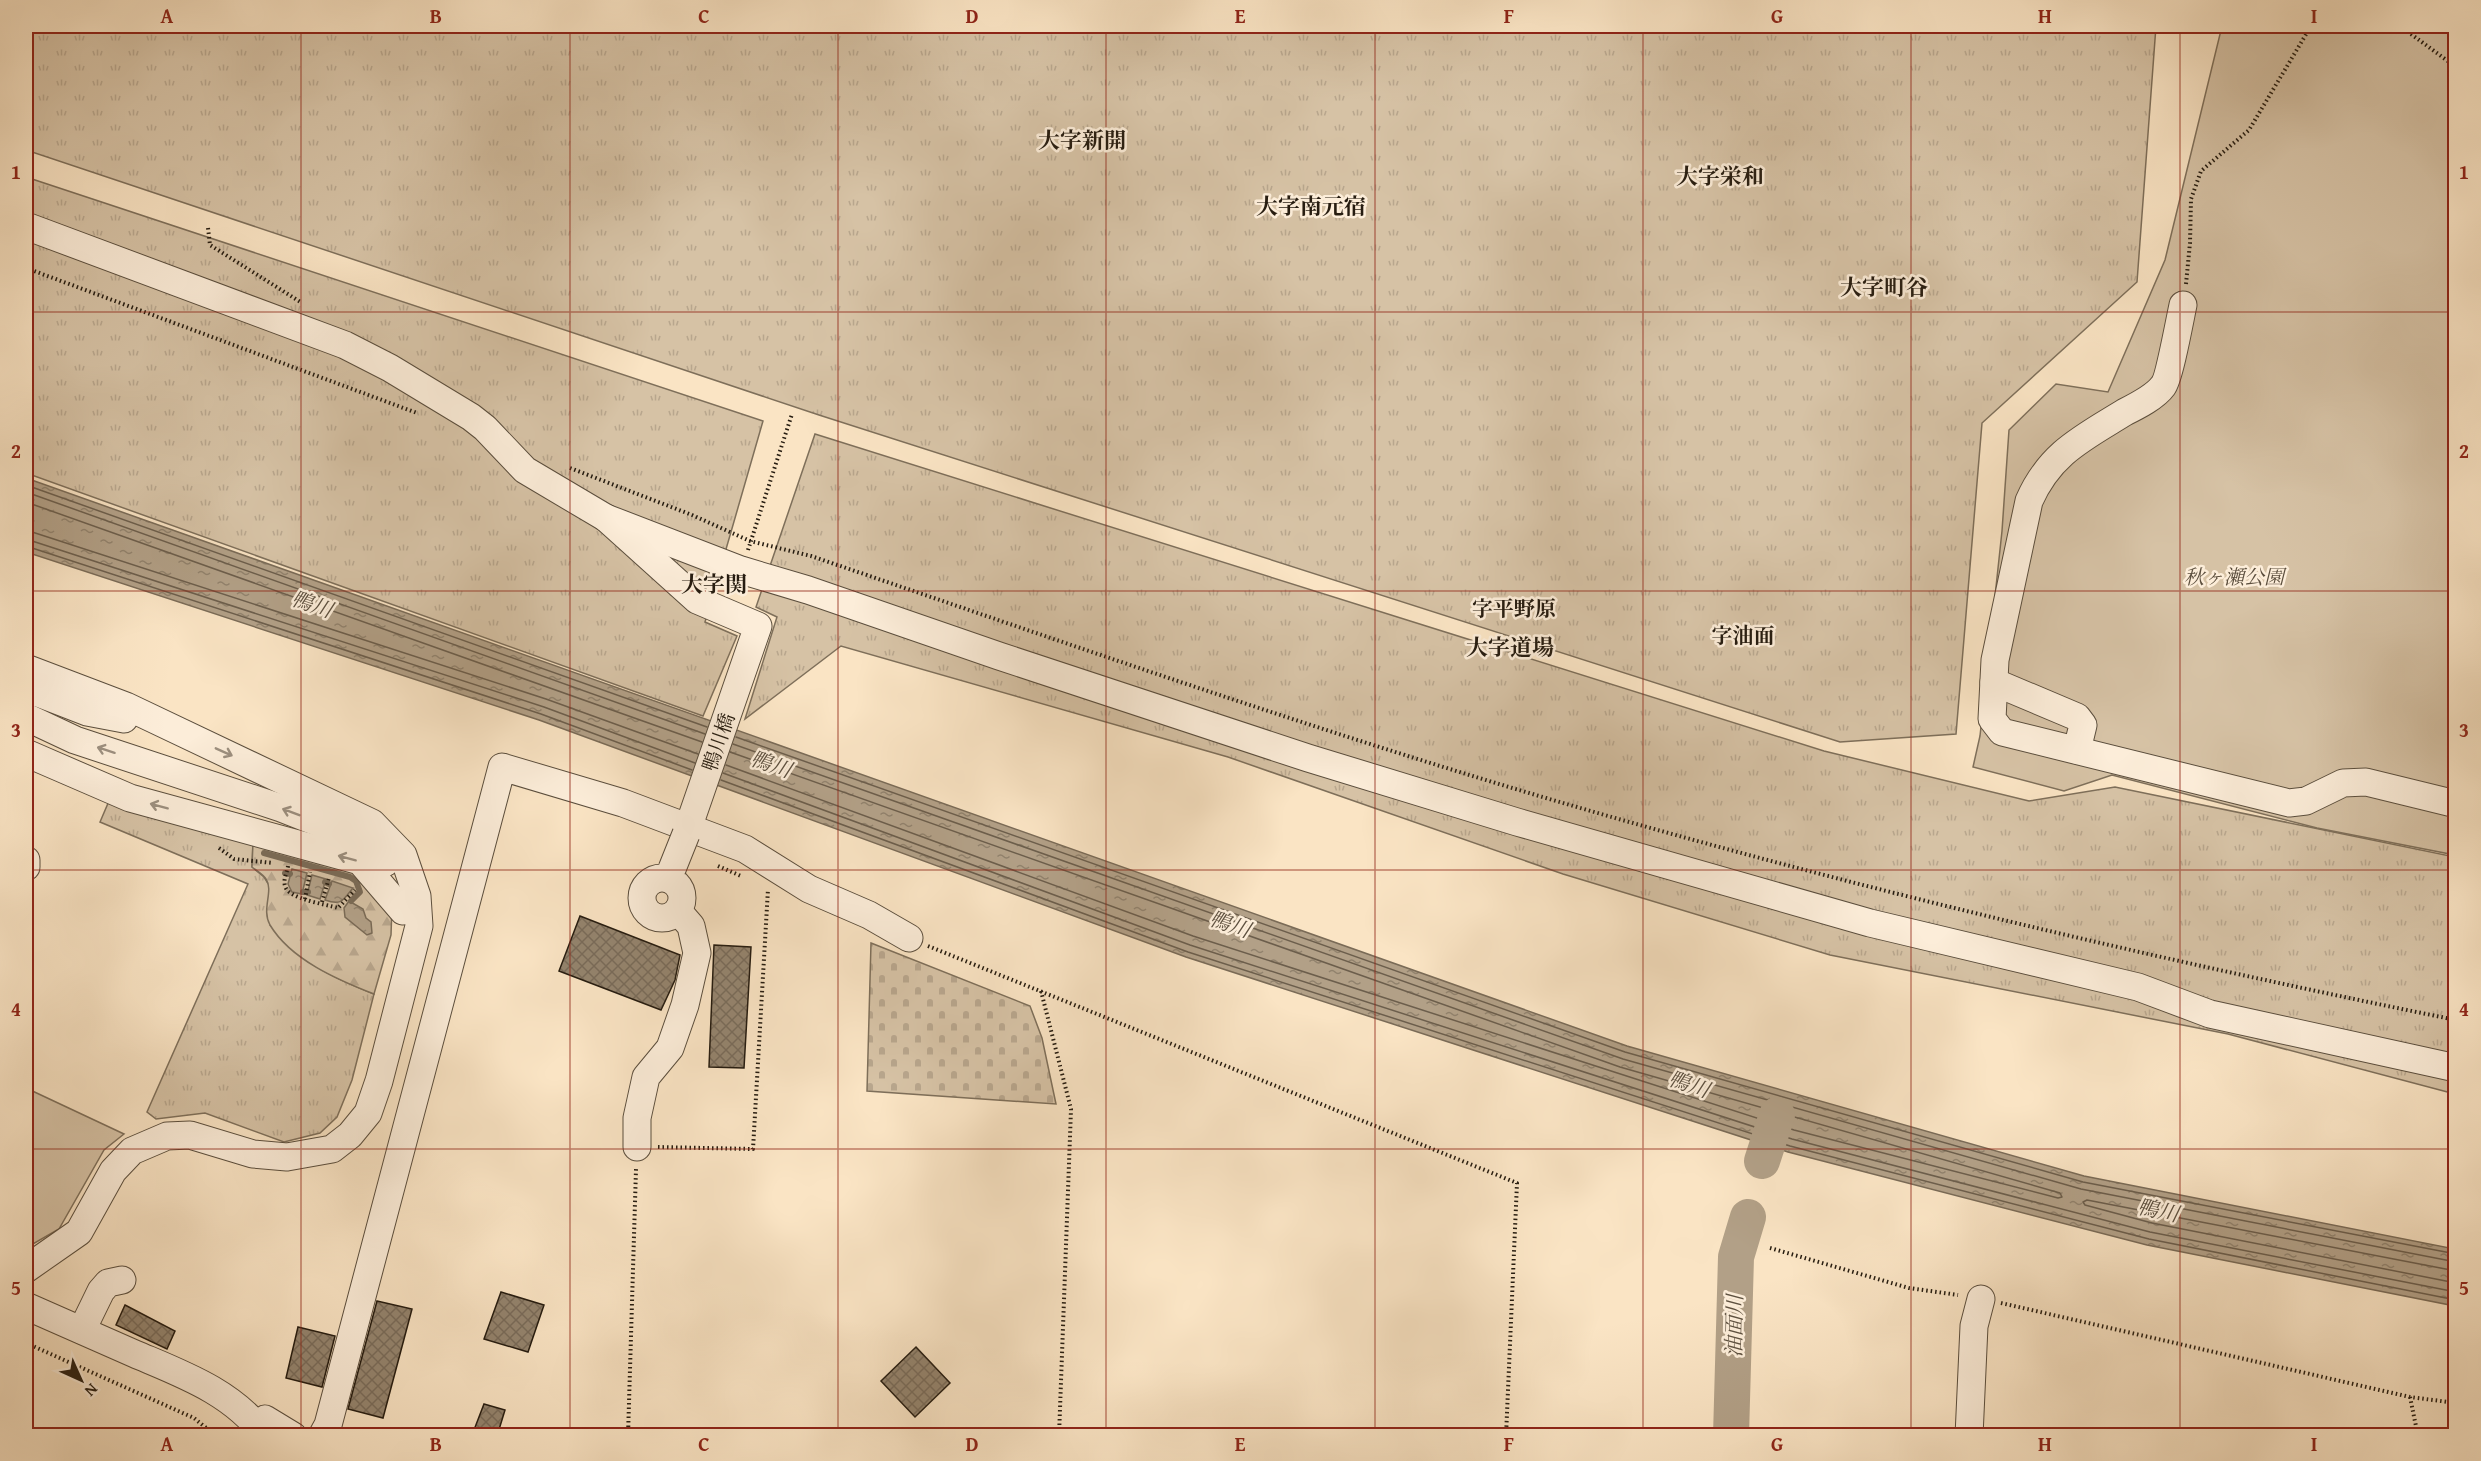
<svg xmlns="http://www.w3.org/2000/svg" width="2481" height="1461" font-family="'Gentium Book Plus','Noto Serif JP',serif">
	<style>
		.grass { fill: url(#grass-tufts); stroke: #7e6f5a; stroke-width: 1.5 }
		.forest { fill: url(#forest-firs); stroke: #7e6f5a; stroke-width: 1.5 }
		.cemetery { fill: url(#cemetery-stones); stroke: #7e6f5a; stroke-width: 1.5 }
		.park { fill: #d6c2a5; stroke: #7e6f5a; stroke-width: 1.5 }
		.water { fill: url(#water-ripples); stroke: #7a6b57; stroke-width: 1.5 }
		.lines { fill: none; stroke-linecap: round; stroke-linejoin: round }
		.shore { stroke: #6c5e4c; stroke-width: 1.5 }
		.stream { stroke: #7a6b57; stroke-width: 6 }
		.river { stroke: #b2a087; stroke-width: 36 }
		.building { fill: url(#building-cross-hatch); stroke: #261c10; stroke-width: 1.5 }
		.minor-casing { stroke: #5b4e3d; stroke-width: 29 }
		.path { stroke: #261c10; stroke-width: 4; stroke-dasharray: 1.5 3; stroke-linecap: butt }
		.minor { stroke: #fcedd9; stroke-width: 27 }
		.minor-bridge-casing { stroke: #5b4e3d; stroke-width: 29; stroke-linecap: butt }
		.minor-bridge { stroke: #fcedd9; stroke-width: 27 }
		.oneway { stroke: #9c8f7f }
		.grid { fill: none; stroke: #8f2418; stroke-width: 1.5; stroke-opacity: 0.55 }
		.labels { text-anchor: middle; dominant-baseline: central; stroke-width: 5; stroke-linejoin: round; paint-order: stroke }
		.park-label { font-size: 20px; font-style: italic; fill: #5b4e3d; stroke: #fcedd9 }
		.street-label { font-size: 20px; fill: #261c10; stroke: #fcedd9 }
		.water-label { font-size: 21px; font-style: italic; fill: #5e5140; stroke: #fcedd9 }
		.neighbourhood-label { font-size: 21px; font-weight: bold; fill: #261c10; stroke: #fcedd9 }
		.quarter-label { font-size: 22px; font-weight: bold; fill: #261c10; stroke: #fcedd9 }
		.neatline { fill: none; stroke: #8f2418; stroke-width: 2 }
		.grid-label { font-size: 20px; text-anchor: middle; font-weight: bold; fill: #8f2418 }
	</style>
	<defs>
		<pattern id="grass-tufts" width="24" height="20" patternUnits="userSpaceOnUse" patternTransform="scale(1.5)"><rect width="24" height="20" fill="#d6c2a5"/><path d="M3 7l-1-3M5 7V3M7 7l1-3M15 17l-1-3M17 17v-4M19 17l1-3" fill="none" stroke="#b8a68d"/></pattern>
		<pattern id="forest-firs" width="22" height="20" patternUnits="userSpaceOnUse" patternTransform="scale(1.5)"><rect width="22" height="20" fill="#d6c2a5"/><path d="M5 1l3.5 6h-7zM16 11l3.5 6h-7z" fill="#b8a68d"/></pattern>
		<pattern id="cemetery-stones" width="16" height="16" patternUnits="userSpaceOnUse" patternTransform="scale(1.5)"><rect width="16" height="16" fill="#d6c2a5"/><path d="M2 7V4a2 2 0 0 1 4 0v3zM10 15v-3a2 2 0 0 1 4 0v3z" fill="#b8a68d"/></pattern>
		<pattern id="water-ripples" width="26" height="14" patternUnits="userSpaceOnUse" patternTransform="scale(1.5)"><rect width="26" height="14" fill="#b2a087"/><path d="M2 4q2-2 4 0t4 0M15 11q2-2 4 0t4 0" fill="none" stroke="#91826d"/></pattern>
		<pattern id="building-cross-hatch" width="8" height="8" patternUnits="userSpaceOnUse" patternTransform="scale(1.5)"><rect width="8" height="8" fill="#94846e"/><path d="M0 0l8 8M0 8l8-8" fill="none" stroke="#796b59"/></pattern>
	</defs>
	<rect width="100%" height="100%" fill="#fae4c4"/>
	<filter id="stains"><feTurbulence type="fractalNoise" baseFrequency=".00333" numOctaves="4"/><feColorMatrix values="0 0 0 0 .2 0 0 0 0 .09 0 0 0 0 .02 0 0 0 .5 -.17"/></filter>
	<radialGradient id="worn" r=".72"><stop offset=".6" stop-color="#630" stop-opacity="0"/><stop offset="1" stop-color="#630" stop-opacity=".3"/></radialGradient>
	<g class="grass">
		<polygon points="26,26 2156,26 2137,282 1982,423 1956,734 1840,742 819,415 26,150"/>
		<polygon points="26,177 763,421 705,622 737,636 703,716 26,473"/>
		<polygon points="815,434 1824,751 2029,801 2115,787 2455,857 2455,1094 2228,1034 1830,955 1563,874 1228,757 841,646 745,719 777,617 756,607"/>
		<path d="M109,801L253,842L252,867L264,877L269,885L270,925C304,964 327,975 374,994L352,1080L337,1117L320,1133L284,1142L205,1113L156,1119L147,1112L248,884L100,822Z"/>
	</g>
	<path class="forest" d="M253,842L359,872L392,906L391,935L374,994C338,980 291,960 270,925C261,909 274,891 266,879C263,874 257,871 252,867Z"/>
	<polygon class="cemetery" points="871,943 1030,1006 1042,1038 1056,1104 867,1091"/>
	<g class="park">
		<polygon points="2222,26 2455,26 2455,855 2317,828 2112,775 2064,791 1973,767 1980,736 2002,531 2009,430 2056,384 2108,392 2165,260"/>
		<polygon points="26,1088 124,1134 104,1150 59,1229 26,1248"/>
	</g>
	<g class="water">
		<polygon points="26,478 1627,1046 2084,1176 2455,1249 2455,1306 2147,1245 1788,1152 1186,957 539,720 26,552"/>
		<polygon points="292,869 307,873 302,894 292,892 288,884"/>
		<polygon points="312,875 326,879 320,899 307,895"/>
		<path d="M332,881L353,888C343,900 342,906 325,900Z"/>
		<polygon points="349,901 363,909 366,918 371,922 372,933 367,935 345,917 344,908"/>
	</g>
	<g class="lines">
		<g class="shore">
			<polyline points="26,485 707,727"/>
			<polyline points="26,492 705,734"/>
			<polyline points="26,502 702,742"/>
			<polyline points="26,530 546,699 698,754"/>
			<polyline points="26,539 544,707 695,763"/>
			<polyline points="26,546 541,714 692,770"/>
			<polyline points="736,737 1625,1052 2083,1182 2456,1254"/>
			<polyline points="733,744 1623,1059 2081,1189 2456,1262"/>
			<polyline points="726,765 1193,936 1794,1130 2058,1198 2062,1197 2060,1193 1620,1067 730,752"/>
			<polyline points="723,773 1190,945 1792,1139 2150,1232 2456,1292"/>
			<polyline points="721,780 1188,952 1790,1146 2149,1239 2456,1300"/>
			<polyline points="2456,1271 2087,1200 2083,1202 2085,1205 2152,1223 2456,1283"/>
		</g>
		<g class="stream">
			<polyline points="264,853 350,877 356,881 360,892 351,901"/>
			<polyline points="285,873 290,874"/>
			<polyline points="325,882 329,884"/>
			<polyline points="303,892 308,892"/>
		</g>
		<g class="river">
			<polyline points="1762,1161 1777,1115"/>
			<polyline points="1731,1436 1736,1257 1748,1217"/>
		</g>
	</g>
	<g class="building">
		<polygon points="580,916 680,955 675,980 661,1010 559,971"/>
		<polygon points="714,945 751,947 744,1068 709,1067"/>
		<polygon points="501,1292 544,1305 528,1352 484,1339"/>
		<polygon points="377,1301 412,1309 383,1418 348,1409"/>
		<polygon points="125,1305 175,1331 167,1349 116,1325"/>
		<polygon points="298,1327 335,1336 322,1387 286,1378"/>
		<polygon points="916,1347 950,1383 915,1417 881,1381"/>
		<polygon points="484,1404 505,1410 497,1436 474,1430"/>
	</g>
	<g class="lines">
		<g class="minor-casing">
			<g id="minor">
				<polyline points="26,226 345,345 390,368 471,417 485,428 525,470 606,518 697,600 758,626 686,834"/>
				<path d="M2183,305C2180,319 2169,379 2163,386C2155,397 2137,406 2125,412C2083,438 2050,453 2029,501L1995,660L1992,719L2002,732L2289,803L2306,801L2343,783L2366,782L2456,804"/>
				<polyline points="606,518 741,570 808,590 999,656 1308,758 1517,822 1870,923 2138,987 2210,1014 2456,1068"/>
				<polyline points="26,668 126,706 372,823 403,855 417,896 419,926 379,1081 368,1113 350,1135 332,1149 287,1157 253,1154 190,1135 167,1136 132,1151 113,1171 79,1232 26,1269"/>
				<polyline points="1994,682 2077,717 2083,725 2077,750"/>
				<polyline points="38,693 87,712 124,719"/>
				<polyline points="26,717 75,740 281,808 370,843 385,863"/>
				<polyline points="26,753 130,798 360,861 403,911"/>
				<polyline points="26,860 26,867"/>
				<circle cx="662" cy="898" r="20"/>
				<polyline points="637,1147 637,1118 646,1077 670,1048 685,1005 697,953 691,926 678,911"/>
				<path d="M26,1306C62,1322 98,1338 135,1354C182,1374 233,1392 265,1436"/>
				<polyline points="82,1330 101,1291 108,1283 122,1280"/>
				<polyline points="257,1425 265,1419 293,1436"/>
				<polyline points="322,1436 328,1425 502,767 623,803 745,849 809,889 869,915 909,938"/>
				<polyline points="1969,1436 1974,1326 1981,1299"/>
			</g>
		</g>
		<g class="path">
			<polyline points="2400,26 2456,67"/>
			<polyline points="208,228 210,245 302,303"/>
			<polyline points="26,268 417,413"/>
			<polyline points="2186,284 2190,243 2191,199 2201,171 2249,130 2311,26"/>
			<path d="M570,468L692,515L750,541L811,556C1055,639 1298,725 1546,798C1846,886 2149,958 2456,1020"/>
			<polyline points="748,550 792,414"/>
			<polyline points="219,848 234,859 273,863"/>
			<path d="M288,866C287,873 283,879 285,886C288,899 325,904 338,908L355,890"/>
			<polyline points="718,866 741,876"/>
			<polyline points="305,899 310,872"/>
			<polyline points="322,902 329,878"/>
			<polyline points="928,946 1517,1183 1506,1436"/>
			<polyline points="1041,991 1071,1109 1059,1436"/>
			<polyline points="658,1147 753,1149 768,889"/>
			<polyline points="1770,1248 1909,1288 1958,1295"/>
			<polyline points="2001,1303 2410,1397 2456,1403"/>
			<polyline points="26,1343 194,1418 216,1436"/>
			<polyline points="2410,1397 2418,1436"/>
			<polyline points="628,1436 636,1169"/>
		</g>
		<use href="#minor" class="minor"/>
		<g class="minor-bridge-casing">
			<polyline id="minor-bridge" points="672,869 686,834"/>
		</g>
		<use href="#minor-bridge" class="minor-bridge"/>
	</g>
	<defs><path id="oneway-shaft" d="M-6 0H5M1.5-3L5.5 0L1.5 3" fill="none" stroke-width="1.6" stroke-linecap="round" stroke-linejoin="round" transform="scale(1.5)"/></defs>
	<g class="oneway">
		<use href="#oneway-shaft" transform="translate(106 750) rotate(-162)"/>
		<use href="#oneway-shaft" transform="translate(224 752) rotate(24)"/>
		<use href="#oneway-shaft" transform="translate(159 806) rotate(-165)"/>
		<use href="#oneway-shaft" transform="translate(291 812) rotate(-159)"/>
		<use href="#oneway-shaft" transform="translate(347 858) rotate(-165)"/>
	</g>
	<path class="grid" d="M301,26V1436M570,26V1436M838,26V1436M1106,26V1436M1375,26V1436M1643,26V1436M1911,26V1436M2180,26V1436M26,312H2456M26,591H2456M26,870H2456M26,1149H2456"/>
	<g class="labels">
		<g class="park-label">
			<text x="2234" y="576">秋ヶ瀬公園</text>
		</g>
		<g class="street-label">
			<text transform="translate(718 742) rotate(-71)">鴨川橋</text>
		</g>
		<g class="water-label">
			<text transform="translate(312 604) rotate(19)">鴨川</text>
			<text transform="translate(771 764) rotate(19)">鴨川</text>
			<text transform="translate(1230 924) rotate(19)">鴨川</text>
			<text transform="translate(1689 1084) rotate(19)">鴨川</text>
			<text transform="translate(2158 1210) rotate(12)">鴨川</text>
			<text transform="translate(1734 1326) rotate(-89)">油面川</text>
		</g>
		<g class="neighbourhood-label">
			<text x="1514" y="608">字平野原</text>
			<text x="1743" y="635">字油面</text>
		</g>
		<g class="quarter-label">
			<text x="1082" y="140">大字新開</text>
			<text x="1720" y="176">大字栄和</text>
			<text x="1311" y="206">大字南元宿</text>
			<text x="1884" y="287">大字町谷</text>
			<text x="714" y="584">大字関</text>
			<text x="1510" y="647">大字道場</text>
		</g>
	</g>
	<rect width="2481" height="1461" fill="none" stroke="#fae4c4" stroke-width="66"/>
	<g transform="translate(81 1380) rotate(135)" stroke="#fcedd9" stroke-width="4.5" paint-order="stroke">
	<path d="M0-4.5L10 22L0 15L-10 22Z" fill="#261c10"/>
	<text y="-9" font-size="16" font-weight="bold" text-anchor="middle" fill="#261c10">N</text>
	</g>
	<rect x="33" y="33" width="2415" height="1395" class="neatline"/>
	<g class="grid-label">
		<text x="167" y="23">A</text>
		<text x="436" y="23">B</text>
		<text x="704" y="23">C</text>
		<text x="972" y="23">D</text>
		<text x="1240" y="23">E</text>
		<text x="1509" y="23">F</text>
		<text x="1777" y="23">G</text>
		<text x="2045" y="23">H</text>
		<text x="2314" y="23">I</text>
		<text x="16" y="179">1</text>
		<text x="2464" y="179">1</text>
		<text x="16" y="458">2</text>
		<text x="2464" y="458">2</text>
		<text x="16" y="737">3</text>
		<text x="2464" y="737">3</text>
		<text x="16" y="1016">4</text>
		<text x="2464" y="1016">4</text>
		<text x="16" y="1295">5</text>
		<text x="2464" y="1295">5</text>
		<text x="167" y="1451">A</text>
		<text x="436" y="1451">B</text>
		<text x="704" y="1451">C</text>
		<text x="972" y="1451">D</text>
		<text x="1240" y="1451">E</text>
		<text x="1509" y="1451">F</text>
		<text x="1777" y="1451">G</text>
		<text x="2045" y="1451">H</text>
		<text x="2314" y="1451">I</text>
	</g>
	<rect width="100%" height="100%" filter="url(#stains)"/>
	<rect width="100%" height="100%" fill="url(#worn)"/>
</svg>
